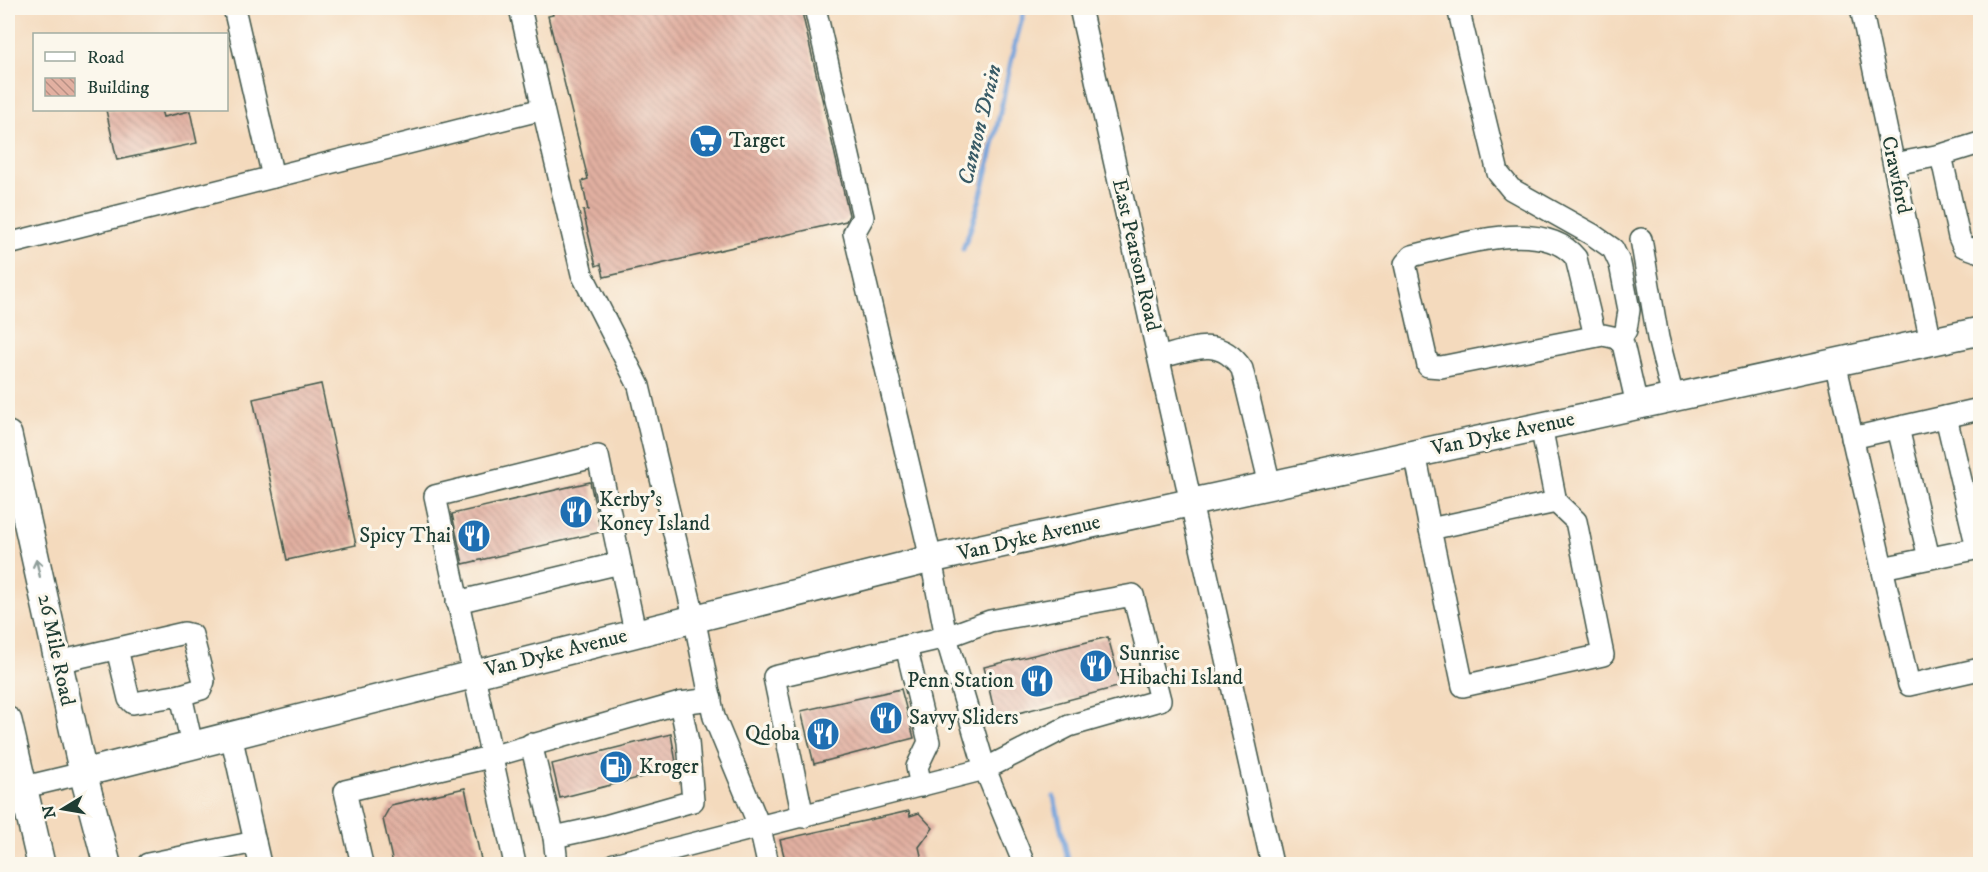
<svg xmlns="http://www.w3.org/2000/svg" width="1988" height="872" font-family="'IM FELL DW Pica',serif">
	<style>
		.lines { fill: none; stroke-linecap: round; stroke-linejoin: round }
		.stream { stroke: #71a1db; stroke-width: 5 }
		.building { fill: url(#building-back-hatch) }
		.minor-casing { stroke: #3f5549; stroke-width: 24 }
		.major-casing { stroke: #3f5549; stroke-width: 30 }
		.minor { stroke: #fff; stroke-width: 21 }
		.major { stroke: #fff; stroke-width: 27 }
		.oneway { stroke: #8f9e9a }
		.labels { text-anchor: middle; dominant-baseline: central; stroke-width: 6; stroke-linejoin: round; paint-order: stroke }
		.poi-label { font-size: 21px; fill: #1f3d34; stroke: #fbf7ec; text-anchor: start }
		.street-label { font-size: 21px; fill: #1f3d34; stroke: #fbf7ec }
		.water-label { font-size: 22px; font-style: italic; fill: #385b66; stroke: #fbf7ec }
	</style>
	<defs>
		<pattern id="building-back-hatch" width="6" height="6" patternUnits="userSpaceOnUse" patternTransform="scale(1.5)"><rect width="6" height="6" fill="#e2b0a1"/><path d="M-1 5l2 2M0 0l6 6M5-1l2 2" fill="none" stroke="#b79084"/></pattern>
	</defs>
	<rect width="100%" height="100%" fill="#fbf7ec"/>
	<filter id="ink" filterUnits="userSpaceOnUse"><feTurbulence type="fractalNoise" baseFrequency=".0167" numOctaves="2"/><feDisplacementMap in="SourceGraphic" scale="12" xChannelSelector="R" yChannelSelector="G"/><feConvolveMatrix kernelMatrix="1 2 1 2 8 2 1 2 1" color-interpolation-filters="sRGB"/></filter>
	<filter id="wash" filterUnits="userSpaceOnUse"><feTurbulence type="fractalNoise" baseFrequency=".008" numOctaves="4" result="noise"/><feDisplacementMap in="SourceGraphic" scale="24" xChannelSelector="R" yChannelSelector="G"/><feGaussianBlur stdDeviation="1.35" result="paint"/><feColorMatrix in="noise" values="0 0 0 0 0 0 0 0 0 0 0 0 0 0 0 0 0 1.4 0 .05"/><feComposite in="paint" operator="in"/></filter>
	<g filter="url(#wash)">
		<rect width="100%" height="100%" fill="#f4dabd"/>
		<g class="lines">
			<g class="stream">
				<path d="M963,249C994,171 1001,87 1025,8"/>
				<polyline points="1054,797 1069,864"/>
			</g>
		</g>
		<g id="blocks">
			<g class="building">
				<polygon points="551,8 801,8 849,215 846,221 604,277 601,264 596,266 583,211 588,210 582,181 588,179 548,16 553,15"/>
				<polygon points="106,110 161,110 163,117 190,111 197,143 117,160"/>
				<polygon points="321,384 356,545 287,560 253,399"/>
				<polygon points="590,482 601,532 463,564 452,514"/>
				<polygon points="1108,637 1121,686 996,719 984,667"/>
				<polygon points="901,689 914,738 814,764 801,711"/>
				<polygon points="671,734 677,768 560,798 552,764"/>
				<polygon points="465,788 482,864 393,864 383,819 391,805"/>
				<polygon points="909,811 910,816 919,813 933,828 919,847 923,864 786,864 780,840"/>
			</g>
		</g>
	</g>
	<g filter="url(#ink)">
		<use href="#blocks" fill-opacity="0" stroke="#3f5549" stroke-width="1.5"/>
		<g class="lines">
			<g class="minor-casing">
				<g id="minor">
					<polyline points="234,8 273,177"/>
					<polyline points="520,8 543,109"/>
					<polyline points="815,8 863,217 854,233 931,559 946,637 990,621 1133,595 1160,700 1069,726 985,769 1024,864"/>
					<polyline points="1080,8 1272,864"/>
					<polyline points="1458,8 1498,173 1511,189 1593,235 1613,249 1620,264 1629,310 1626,330 1619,341"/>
					<polyline points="1861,8 1931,342"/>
					<polyline points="1941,155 1980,143"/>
					<polyline points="1894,164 1941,155 1959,237 1963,246 1980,252"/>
					<polyline points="1641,239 1658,338 1673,397"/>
					<polyline points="8,244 543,109 582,274 639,386 694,617 714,717 760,828 768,864"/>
					<path d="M1595,336L1576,258C1543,216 1455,246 1412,256L1405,264L1428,366L1441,367L1603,335L1617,338L1623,344L1637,405"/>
					<path d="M1159,358C1192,349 1220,335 1242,369L1270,485"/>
					<polyline points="1835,362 1909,685 1980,669"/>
					<polyline points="1946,417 1977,548"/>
					<polyline points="1541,426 1556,502 1430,529 1463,686 1603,655 1576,521 1556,502"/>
					<polyline points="1898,428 1929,558"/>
					<polyline points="1852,438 1980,409"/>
					<polyline points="1415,453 1430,529"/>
					<polyline points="1882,568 1980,548"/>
					<polyline points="457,602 620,563"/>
					<polyline points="906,646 929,742 917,767 921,786"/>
					<polyline points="117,649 129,699 133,703 181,695"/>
					<polyline points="58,662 184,633 192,635 204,681 201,689 181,695 192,745"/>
					<polyline points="531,744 554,837 557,864"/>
					<polyline points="8,791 83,773"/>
					<polyline points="554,837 605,826 693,801 688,742 680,703"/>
					<polyline points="255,842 260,864"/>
					<polyline points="148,864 255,842 231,735"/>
					<polyline points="362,864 345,791 490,757 680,703 711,699"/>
					<polyline points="515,864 435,496 598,456 635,632"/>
					<polyline points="614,864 985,769 946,637 774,677 803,817"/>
				</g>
			</g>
			<g class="major-casing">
				<g id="major">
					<polyline points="8,435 83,773 107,864"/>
					<polyline points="8,721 41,864"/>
					<polyline points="83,773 931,559 1980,331"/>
				</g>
			</g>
			<use href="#minor" class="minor"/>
			<use href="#major" class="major"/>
		</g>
		<defs><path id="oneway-shaft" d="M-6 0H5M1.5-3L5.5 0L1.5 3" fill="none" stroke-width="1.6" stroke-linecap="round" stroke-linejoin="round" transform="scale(1.5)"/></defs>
		<use class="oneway" href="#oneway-shaft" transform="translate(38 568) rotate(-102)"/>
	</g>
	<defs>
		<g id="supermarket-disc" transform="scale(1.725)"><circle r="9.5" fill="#1f6fb2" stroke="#fbf7ec"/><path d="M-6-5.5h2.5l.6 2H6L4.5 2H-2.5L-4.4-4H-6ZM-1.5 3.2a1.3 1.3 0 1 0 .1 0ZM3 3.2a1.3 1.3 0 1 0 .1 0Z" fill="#fff"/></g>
		<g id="restaurant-disc" transform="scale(1.725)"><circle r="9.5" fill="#1f6fb2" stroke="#fbf7ec"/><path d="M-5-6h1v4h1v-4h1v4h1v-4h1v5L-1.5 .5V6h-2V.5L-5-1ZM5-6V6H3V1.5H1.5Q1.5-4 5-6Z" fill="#fff"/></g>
		<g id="fuel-disc" transform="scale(1.725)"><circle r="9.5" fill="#1f6fb2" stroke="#fbf7ec"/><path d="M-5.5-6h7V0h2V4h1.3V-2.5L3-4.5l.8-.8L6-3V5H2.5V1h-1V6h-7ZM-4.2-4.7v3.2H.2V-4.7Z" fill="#fff"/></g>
	</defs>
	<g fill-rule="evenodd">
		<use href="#supermarket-disc" x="706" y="141"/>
		<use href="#restaurant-disc" x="576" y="512"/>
		<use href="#restaurant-disc" x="474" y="536"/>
		<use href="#restaurant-disc" x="1096" y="666"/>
		<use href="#restaurant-disc" x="1037" y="681"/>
		<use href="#restaurant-disc" x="886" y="718"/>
		<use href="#restaurant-disc" x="823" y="734"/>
		<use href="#fuel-disc" x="616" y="767"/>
	</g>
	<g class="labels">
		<g class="poi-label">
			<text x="729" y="141">Target</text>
			<text x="599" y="500">Kerby's<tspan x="599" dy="24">Koney Island</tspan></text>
			<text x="451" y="536" text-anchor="end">Spicy Thai</text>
			<text x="1119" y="654">Sunrise<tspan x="1119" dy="24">Hibachi Island</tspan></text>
			<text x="1014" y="681" text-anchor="end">Penn Station</text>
			<text x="909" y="718">Savvy Sliders</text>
			<text x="800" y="734" text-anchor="end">Qdoba</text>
			<text x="639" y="767">Kroger</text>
		</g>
		<g class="street-label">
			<text transform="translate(1896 175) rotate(78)">Crawford</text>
			<text transform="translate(1136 255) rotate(77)">East Pearson Road</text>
			<text transform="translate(1503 434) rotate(-12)">Van Dyke Avenue</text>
			<text transform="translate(1029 538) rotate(-13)">Van Dyke Avenue</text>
			<text transform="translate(56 650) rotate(78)">26 Mile Road</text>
			<text transform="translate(556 653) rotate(-14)">Van Dyke Avenue</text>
		</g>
		<g class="water-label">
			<text transform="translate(980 125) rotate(-76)">Cannon Drain</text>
		</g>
	</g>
	<rect width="1988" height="872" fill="none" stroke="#fbf7ec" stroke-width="30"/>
	<rect x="33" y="33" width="195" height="78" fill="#fbf7ec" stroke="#a3ada2" stroke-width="1.5"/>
	<rect x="45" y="52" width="30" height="9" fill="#ffffff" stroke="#a3ada2" stroke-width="1.5"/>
	<text x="87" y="63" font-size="18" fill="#1f3d34">Road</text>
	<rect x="45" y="78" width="30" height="18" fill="url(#building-back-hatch)" stroke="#a3ada2" stroke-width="1.5"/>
	<text x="87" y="93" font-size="18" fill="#1f3d34">Building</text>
	<g transform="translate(63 809) rotate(259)" stroke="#fbf7ec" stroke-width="4.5" paint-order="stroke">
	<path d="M0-4.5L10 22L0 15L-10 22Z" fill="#1f3d34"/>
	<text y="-9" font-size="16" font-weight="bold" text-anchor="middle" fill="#1f3d34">N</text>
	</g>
</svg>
